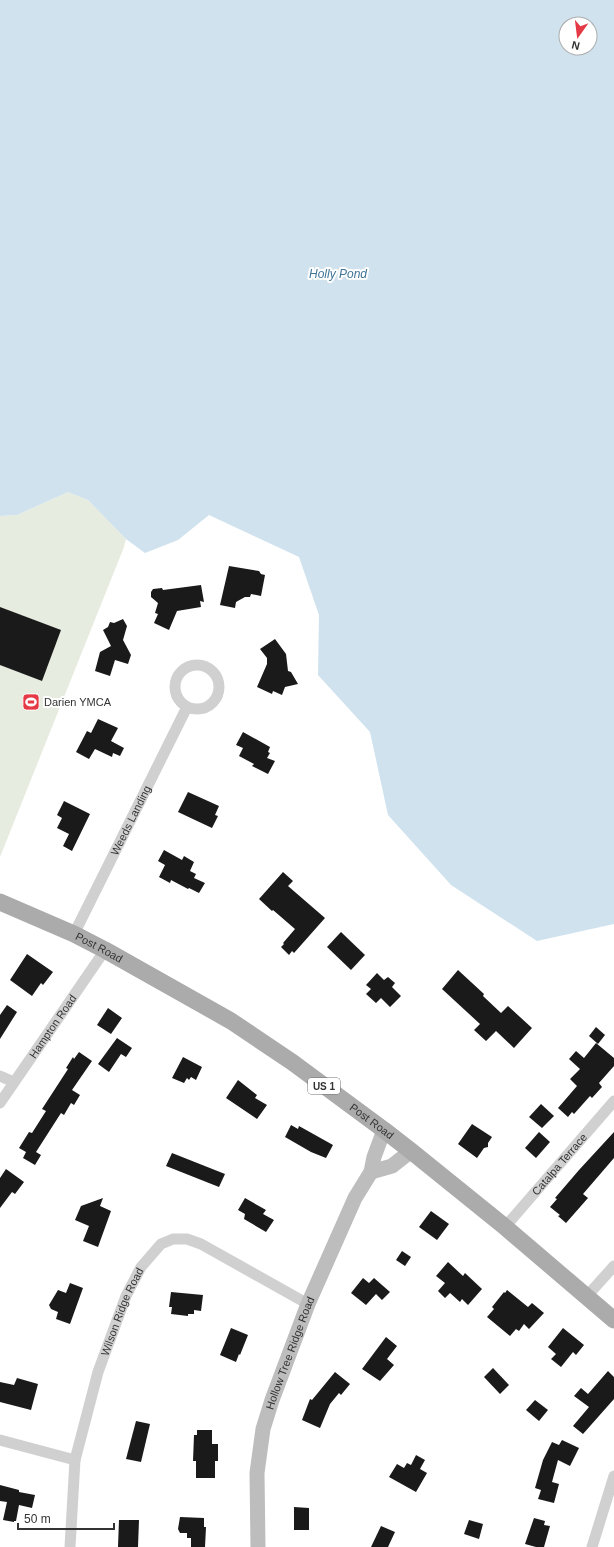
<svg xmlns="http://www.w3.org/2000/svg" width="614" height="1547" font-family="Arial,sans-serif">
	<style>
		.green { fill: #e6ecdf }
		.water { fill: #cfe2ee; fill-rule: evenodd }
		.building { fill: #1a1a1a }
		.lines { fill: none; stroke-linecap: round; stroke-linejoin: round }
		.minor { stroke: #d0d0d0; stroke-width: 11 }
		.secondary { stroke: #bdbdbd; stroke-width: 15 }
		.primary { stroke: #ababab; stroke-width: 17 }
		.labels { text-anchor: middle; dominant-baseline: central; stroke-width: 4; stroke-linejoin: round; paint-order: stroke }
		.shield { fill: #fff; stroke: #707070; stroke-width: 1 }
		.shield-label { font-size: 10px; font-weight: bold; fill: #333 }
		.poi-label { font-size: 11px; fill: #333; stroke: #fff; text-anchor: start }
		.street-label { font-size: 11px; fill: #333; stroke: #fff }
		.water-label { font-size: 12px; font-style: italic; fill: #3f7597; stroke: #fff }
	</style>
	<rect width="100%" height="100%" fill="#fff"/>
	<polygon class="green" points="68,492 88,500 126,539 124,547 0,857 0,516 17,515"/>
	<path class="water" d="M0,0H614V924L537,941L451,885L388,815L370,732L318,675L319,615L299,557L209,515L178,540L145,553L126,539L88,500L68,492L17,515L0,516ZM566,24H590V48H566Z"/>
	<g class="building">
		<polygon points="229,566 259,571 261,574 265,575 261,596 251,594 250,597 245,597 236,602 235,608 220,605"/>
		<polygon points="201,585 204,602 200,601 201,607 177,611 169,630 154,623 158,614 155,613 158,603 151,597 151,592 153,589 162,588 163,590"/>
		<polygon points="0,607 61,630 42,681 0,665"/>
		<polygon points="123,619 127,626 123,640 131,655 128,664 115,660 110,676 95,671 100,652 111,646 103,630 108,627 110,622 114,623"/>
		<polygon points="275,639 286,654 288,671 291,672 298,684 285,687 282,695 273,691 272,694 257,687 267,664 267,658 260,649"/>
		<polygon points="98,719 118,728 111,741 124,748 120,756 113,753 112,757 95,749 89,759 76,752 87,731 91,733"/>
		<polygon points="243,732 270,747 268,752 270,753 267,758 275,761 268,774 252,766 254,764 239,756 243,748 236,745"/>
		<polygon points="188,792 219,806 215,815 218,816 212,828 178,812"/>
		<polygon points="64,801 90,814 72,851 63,846 69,834 57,828 62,818 57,815"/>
		<polygon points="164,850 182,860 184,856 194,862 190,871 196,874 194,878 205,883 199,893 189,888 188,889 171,880 170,883 159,877 165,865 158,861"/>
		<polygon points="283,872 293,881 288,886 325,918 294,953 292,951 289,955 281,947 284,944 283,943 295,929 273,910 272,911 259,899"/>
		<polygon points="341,932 365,955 351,970 327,947"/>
		<polygon points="27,954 53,972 43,985 41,983 32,996 10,980"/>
		<polygon points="458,970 484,994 483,996 501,1013 508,1006 532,1028 514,1048 496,1031 486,1041 474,1030 480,1024 442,989"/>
		<polygon points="377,973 384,980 388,977 395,983 392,987 401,996 390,1007 381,998 376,1003 366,994 371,989 366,985"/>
		<polygon points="7,1005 17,1012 0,1039 0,1015"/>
		<polygon points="108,1008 122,1018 111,1034 97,1025"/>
		<polygon points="596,1027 605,1035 598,1044 589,1036"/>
		<polygon points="117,1038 132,1048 126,1057 121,1054 109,1072 98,1064"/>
		<polygon points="596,1043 614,1058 614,1066 599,1083 602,1087 592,1098 590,1096 574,1114 572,1112 568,1117 558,1108 577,1086 570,1079 580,1069 569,1059 576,1051 584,1058"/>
		<polygon points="79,1052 92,1061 72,1090 80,1095 74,1105 71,1103 64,1115 61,1113 36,1152 41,1155 35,1165 23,1158 26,1152 19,1148 29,1132 32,1133 46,1111 42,1109 68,1069 66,1068 73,1057 74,1059"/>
		<polygon points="183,1057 202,1067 196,1080 191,1077 189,1080 187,1078 184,1083 172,1078"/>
		<polygon points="238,1080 257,1095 255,1098 267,1105 257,1119 226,1098"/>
		<polygon points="541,1104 554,1116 542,1128 529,1117"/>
		<polygon points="472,1124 492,1137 488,1143 488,1147 484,1148 477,1158 458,1144"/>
		<polygon points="291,1125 298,1129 299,1126 333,1145 326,1158 311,1152 285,1137"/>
		<polygon points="539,1132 550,1142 536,1158 525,1148"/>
		<polygon points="614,1132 614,1158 583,1194 588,1198 566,1223 558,1216 560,1215 550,1207 557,1199 555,1198 579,1170"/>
		<polygon points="172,1153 225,1174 219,1187 166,1166"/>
		<polygon points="6,1169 24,1182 15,1194 12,1192 0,1208 0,1178"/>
		<polygon points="103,1198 100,1206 111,1211 98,1247 83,1241 89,1226 75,1220 81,1206"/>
		<polygon points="245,1198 266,1210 263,1214 274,1220 266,1232 244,1219 245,1214 238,1210"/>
		<polygon points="431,1211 449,1224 437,1240 419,1227"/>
		<polygon points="402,1251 411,1257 405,1266 396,1260"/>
		<polygon points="448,1262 463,1276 465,1273 482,1289 468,1305 462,1299 460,1302 450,1293 445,1298 438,1291 445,1283 436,1276"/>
		<polygon points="363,1278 369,1283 374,1278 390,1292 382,1300 376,1294 366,1305 351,1293"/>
		<polygon points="70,1283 83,1288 70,1324 56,1319 58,1312 51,1309 49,1305 58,1290 66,1293"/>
		<polygon points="507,1290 528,1307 532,1303 544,1313 529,1329 524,1324 519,1331 516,1329 510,1336 487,1317 494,1309 492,1307 504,1292 505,1293"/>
		<polygon points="171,1292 203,1295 201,1311 194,1310 194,1314 188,1314 188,1316 171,1314 172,1307 169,1307"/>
		<polygon points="231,1328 248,1335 240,1355 239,1354 236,1362 220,1355"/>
		<polygon points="563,1328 584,1345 576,1355 573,1352 561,1367 551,1359 556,1354 548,1347"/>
		<polygon points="386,1337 397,1346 387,1359 394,1365 380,1381 362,1369"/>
		<polygon points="493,1368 509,1385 500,1394 484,1377"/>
		<polygon points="608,1371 614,1377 614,1399 583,1434 573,1426 589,1407 574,1396 581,1388 588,1394"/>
		<polygon points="335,1372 350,1384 341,1395 339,1393 330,1404 320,1428 302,1420 310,1399 312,1400"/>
		<polygon points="17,1378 38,1384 31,1410 0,1402 0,1382 14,1385"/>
		<polygon points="535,1400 548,1410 539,1421 526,1410"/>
		<polygon points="136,1421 150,1424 141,1462 126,1459"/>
		<polygon points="197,1430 212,1430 212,1444 218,1444 218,1461 215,1461 215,1478 196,1478 196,1461 193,1461 194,1435 197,1435"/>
		<polygon points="562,1440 579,1448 570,1466 558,1460 552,1482 559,1484 554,1503 538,1499 541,1490 535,1488 543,1460 552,1442 559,1445"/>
		<polygon points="416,1455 425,1460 420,1469 427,1473 416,1492 389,1477 397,1464 404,1468 407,1463 411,1465"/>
		<polygon points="0,1485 19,1490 19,1492 35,1495 32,1508 19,1505 16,1521 14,1521 14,1522 3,1520 7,1502 0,1501"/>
		<polygon points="294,1507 309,1508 309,1530 294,1530"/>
		<polygon points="180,1517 204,1518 204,1527 206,1527 205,1547 191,1547 191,1538 187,1538 187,1533 180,1533 178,1529"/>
		<polygon points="534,1518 545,1521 544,1525 550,1526 544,1547 536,1547 525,1544"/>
		<polygon points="119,1520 139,1520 138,1547 118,1547"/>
		<polygon points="469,1520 483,1524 479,1539 464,1534"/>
		<polygon points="381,1526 395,1532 388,1547 371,1547"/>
	</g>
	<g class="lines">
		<g class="minor">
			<circle cx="197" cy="687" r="22"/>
			<path id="s1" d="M74,934L187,707"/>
			<polyline points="0,1076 14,1082"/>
			<path id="s2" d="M0,1103L105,950"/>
			<path id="s3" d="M505,1227L614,1101"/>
			<polyline points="587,1296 614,1266"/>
			<polyline points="0,1440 75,1460"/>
			<path id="s4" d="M70,1547L75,1460L98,1372L126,1296L141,1267L161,1244L173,1239H187L201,1244L308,1304"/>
			<polyline points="592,1547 614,1476"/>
		</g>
		<g class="secondary">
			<polyline points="371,1172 392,1166 411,1151"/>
			<path id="s5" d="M258,1547L257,1473L263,1429L272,1400L308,1304L355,1198L371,1172L374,1157L384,1130"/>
		</g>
		<path class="primary" id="s6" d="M0,902L74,934L105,950L231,1021L292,1062L384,1130L411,1151L505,1227L614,1320"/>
	</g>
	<defs>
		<g id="stadium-square" transform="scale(0.9)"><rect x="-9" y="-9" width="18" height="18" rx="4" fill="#e63946" stroke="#fff"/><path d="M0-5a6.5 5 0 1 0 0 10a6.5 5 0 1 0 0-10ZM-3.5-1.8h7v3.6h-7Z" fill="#fff"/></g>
	</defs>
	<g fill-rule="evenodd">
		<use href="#stadium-square" x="31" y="702"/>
	</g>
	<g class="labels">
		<rect class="shield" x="308" y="1078" width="32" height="16" rx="3"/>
		<g class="shield-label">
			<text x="324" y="1086">US 1</text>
		</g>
		<g class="poi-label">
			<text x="44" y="702">Darien YMCA</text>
		</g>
		<g class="street-label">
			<text stroke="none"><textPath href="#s1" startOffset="127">Weeds Landing</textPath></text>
			<text stroke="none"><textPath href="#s6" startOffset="109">Post Road</textPath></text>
			<text stroke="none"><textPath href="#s2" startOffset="93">Hampton Road</textPath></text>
			<text stroke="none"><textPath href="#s6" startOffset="433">Post Road</textPath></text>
			<text stroke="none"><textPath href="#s3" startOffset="83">Catalpa Terrace</textPath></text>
			<text stroke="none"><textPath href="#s4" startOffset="243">Wilson Ridge Road</textPath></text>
			<text stroke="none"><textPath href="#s5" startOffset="199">Hollow Tree Ridge Road</textPath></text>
		</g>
		<g class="water-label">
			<text x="338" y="274">Holly Pond</text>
		</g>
	</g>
	<g transform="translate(578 36) rotate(194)"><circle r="19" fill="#ffffff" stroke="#adadad"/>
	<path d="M0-3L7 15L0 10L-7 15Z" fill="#e63946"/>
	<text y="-6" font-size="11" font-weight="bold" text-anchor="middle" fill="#333333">N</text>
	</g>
	<path d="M18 1523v6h96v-6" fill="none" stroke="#333333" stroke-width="2"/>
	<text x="24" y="1523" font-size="12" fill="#333333" stroke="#ffffff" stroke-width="3" paint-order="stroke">50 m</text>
</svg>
